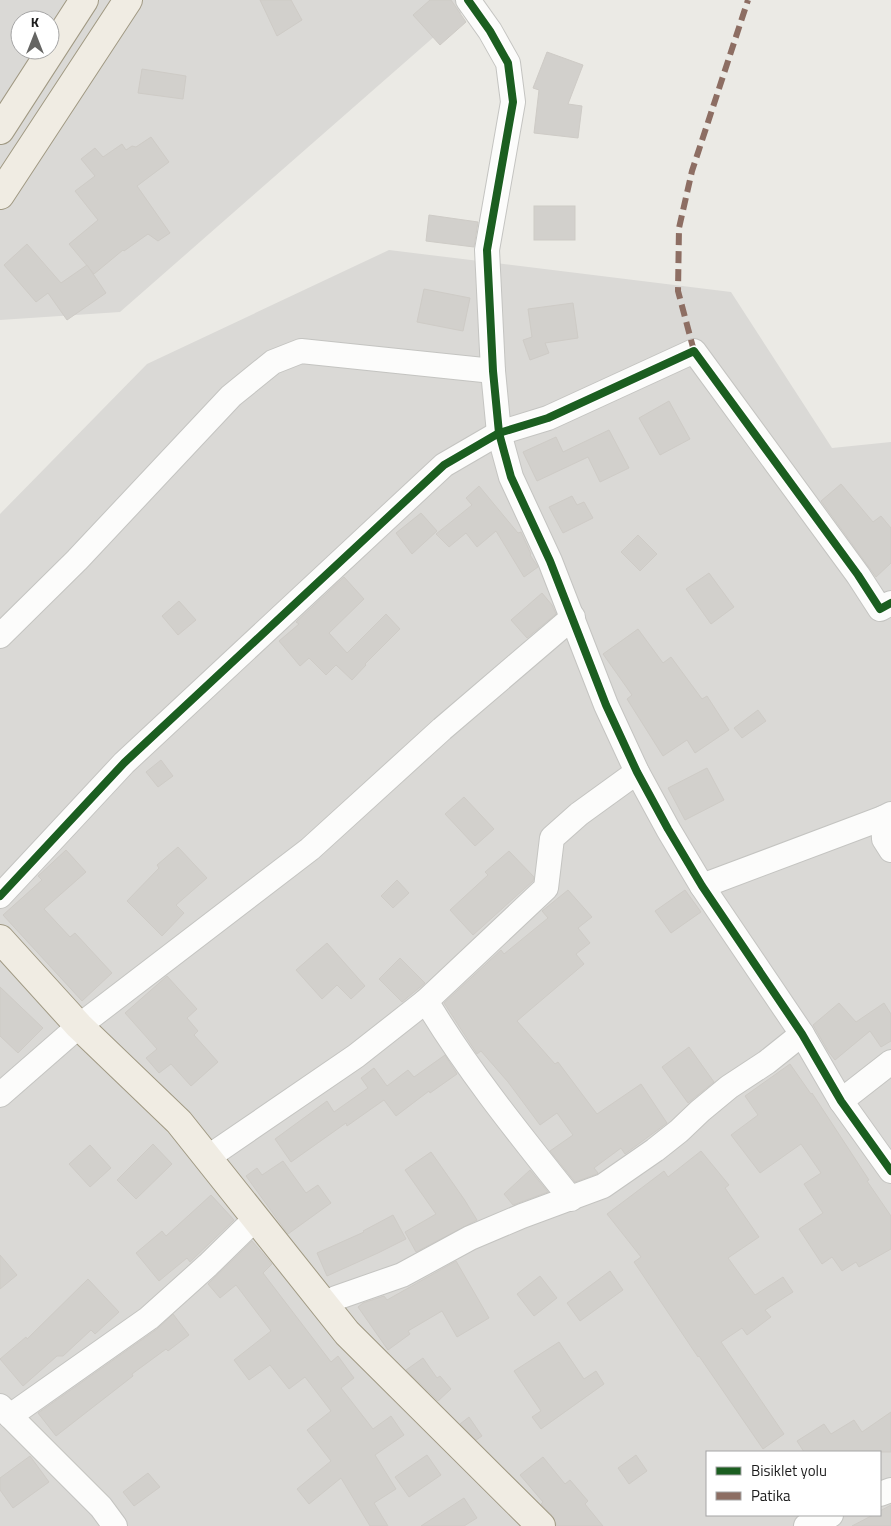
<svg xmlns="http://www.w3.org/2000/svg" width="891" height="1526" font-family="'Titillium Web',sans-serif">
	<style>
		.residential { fill: #dad9d6; fill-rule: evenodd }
		.building { fill: #d2d0cc; stroke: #cecbc6 }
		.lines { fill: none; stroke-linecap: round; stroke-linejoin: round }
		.minor-casing { stroke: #c4c4c1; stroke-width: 26 }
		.major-casing { stroke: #a09983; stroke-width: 30 }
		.minor { stroke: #fcfcfb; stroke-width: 24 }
		.major { stroke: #f0ece3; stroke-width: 28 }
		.quiet { stroke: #8d6e63; stroke-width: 6; stroke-dasharray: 12 6; stroke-linecap: butt }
		.cycleway-casing { stroke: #fff; stroke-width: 11 }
		.cycleway { stroke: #1b5e20; stroke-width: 8 }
	</style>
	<rect width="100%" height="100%" fill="#ebeae5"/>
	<g class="residential">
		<path d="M0,0H476L120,312L0,320ZM20,20H50V50H20Z"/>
		<path d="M389,250L731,292L832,448L891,442V1526H0V514L147,364ZM707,1452H880V1515H707Z"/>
	</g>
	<g class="building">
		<polygon points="260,0 291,0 302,20 277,36"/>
		<polygon points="430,0 451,0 466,22 440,45 413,15"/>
		<polygon points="547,52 583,65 568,104 582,106 578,138 534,133 539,90 533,88"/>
		<polygon points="142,69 186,76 183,99 138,93"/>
		<polygon points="151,137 169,162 137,186 170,233 158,241 148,234 124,251 123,250 94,274 69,244 98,220 75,191 95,176 81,159 95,148 103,157 122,144 126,150 132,146 136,147"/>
		<rect x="534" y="206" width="41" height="34"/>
		<polygon points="429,215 478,222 474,247 426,241"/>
		<polygon points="27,244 61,283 87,265 106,293 67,320 48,293 36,302 4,265"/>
		<polygon points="424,289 470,298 463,331 417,322"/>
		<polygon points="573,303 578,338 545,343 549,353 530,360 523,340 532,337 528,309"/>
		<polygon points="669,401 690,439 660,455 639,418"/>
		<polygon points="609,430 629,468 600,482 588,457 537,481 523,452 556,437 563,452"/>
		<polygon points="841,484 873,522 881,516 891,528 891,563 876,577 821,501"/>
		<polygon points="479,486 518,533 521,532 531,554 530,555 538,567 524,577 496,531 477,547 466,533 449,547 436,534 472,505 466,498"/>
		<polygon points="572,496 577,505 584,502 593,518 563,533 549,507"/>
		<polygon points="421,513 437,531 412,554 396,533"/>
		<polygon points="638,535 657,554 640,571 621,552"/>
		<polygon points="709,573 734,607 711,624 686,589"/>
		<polygon points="344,577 364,599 329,633 347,653 386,614 400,629 365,664 366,665 352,680 336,665 326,675 309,658 300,666 279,641 299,624 296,622"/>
		<polygon points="542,593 552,605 556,614 527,638 511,620"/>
		<polygon points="179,601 196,620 178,635 162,616"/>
		<polygon points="638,629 663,663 671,657 702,699 707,696 729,730 695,753 687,740 663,756 627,699 632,695 603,654"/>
		<polygon points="758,710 766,721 742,738 734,728"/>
		<polygon points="161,760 173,776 158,787 146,772"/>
		<polygon points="707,768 724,800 685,820 668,788"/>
		<polygon points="464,797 494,829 475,846 445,814"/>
		<polygon points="178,847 207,878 176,905 184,913 162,936 127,901 159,868 157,865"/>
		<polygon points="66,850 86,872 44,909 70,937 75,933 112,973 82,1001 3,915 42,880 38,876"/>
		<polygon points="509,851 534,877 533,881 473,935 450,910 488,875 485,872"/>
		<polygon points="397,880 409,893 393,908 381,896"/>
		<polygon points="568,890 592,917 578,928 590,943 576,954 584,964 517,1021 555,1064 558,1062 597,1114 641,1084 667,1123 625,1154 621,1148 594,1168 598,1173 597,1174 575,1182 550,1151 573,1135 557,1113 540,1125 508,1082 481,1051 477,1054 444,1003 501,950 504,954 548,918 542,911"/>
		<polygon points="685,890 701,912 671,933 655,911"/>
		<polygon points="327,943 365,986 351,999 337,985 322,999 296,970"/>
		<polygon points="400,958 425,983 402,1002 379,979"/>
		<polygon points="167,976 197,1009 187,1018 198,1031 194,1035 218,1062 191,1086 171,1064 159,1073 146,1058 157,1049 125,1013"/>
		<polygon points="0,987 43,1028 18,1053 0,1036"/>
		<polygon points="839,1003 856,1022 884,1003 891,1014 891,1041 881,1047 870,1031 835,1060 828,1051 813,1025"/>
		<polygon points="689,1047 714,1082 688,1103 662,1067"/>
		<polygon points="445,1055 457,1074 430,1093 429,1091 396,1116 384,1100 347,1126 346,1123 291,1162 275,1139 327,1101 334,1112 368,1088 361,1078 374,1068 387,1086 408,1070 414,1077"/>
		<polygon points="790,1064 811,1094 812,1093 869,1180 867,1181 891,1216 891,1249 859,1267 856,1262 842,1271 832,1257 822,1264 799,1229 823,1213 804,1184 821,1173 801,1144 760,1173 731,1135 758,1115 745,1096"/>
		<polygon points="153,1144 172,1164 136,1199 117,1180"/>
		<polygon points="90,1145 111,1168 90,1187 69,1164"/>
		<polygon points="701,1151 729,1185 725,1188 759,1237 728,1258 755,1295 783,1277 793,1292 765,1310 771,1317 747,1335 742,1328 721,1342 784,1434 763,1449 699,1356 698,1357 634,1262 641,1257 607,1214 664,1171 668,1177"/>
		<polygon points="431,1152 464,1199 477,1220 416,1252 405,1232 436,1214 405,1170"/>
		<polygon points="283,1161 306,1193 318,1185 331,1203 288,1234 246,1176 257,1168 262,1175"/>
		<polygon points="530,1170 548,1192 513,1205 504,1194"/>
		<polygon points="211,1195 234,1220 190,1262 187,1258 159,1281 136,1253 162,1231 166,1236"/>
		<polygon points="393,1215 406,1239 378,1253 327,1276 317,1253 364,1232 363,1231"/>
		<polygon points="252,1241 272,1264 263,1273 331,1362 338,1356 354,1378 341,1388 373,1429 391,1416 404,1435 375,1455 396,1489 374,1503 388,1526 370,1526 341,1478 309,1504 297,1489 331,1461 307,1430 331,1411 305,1377 289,1389 270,1365 249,1380 234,1360 271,1331 236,1285 220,1298 208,1284"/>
		<polygon points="0,1255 17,1275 0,1289"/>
		<polygon points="456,1261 489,1318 457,1337 442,1311 408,1331 410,1334 388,1350 358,1307 363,1303 384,1296 387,1300"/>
		<polygon points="610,1271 623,1290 580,1321 567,1303"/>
		<polygon points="540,1276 557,1298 534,1316 517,1294"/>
		<polygon points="88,1279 119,1312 95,1334 91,1330 63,1356 57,1356 23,1386 0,1359 26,1337 27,1339"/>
		<polygon points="173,1314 189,1335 168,1351 166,1349 132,1374 133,1376 56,1436 38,1413 157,1329"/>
		<polygon points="559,1342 584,1379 596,1371 604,1384 541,1429 532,1417 541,1411 514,1371"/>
		<polygon points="423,1358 437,1378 440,1376 451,1389 438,1401 406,1370"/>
		<polygon points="891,1412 891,1452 804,1452 797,1441 824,1424 831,1434 854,1420 862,1432"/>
		<polygon points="469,1417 482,1436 476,1440 460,1424"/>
		<polygon points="427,1455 441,1475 409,1497 395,1477"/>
		<polygon points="636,1455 647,1471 629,1484 618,1468"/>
		<polygon points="30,1456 49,1482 13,1508 0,1490 0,1478"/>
		<polygon points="543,1457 565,1484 570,1480 588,1501 585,1504 603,1526 557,1526 552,1515 541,1504 543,1502 520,1475"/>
		<polygon points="148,1473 160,1487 134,1506 123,1492"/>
		<polygon points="464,1498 477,1518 464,1526 421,1526"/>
		<polygon points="891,1505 891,1526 852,1526 873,1515 880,1515 880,1511"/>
	</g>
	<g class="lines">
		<g class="minor-casing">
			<g id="minor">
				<polyline points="468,0 490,31 508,63 513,102 487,250 493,371 499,433 511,477 550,561 606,705 637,772 668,829 702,886 802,1034 841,1101 891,1171"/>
				<polyline points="0,636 77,560 231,396 273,362 301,351 493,371"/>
				<polyline points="891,814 883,818 884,839 891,850"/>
				<polyline points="702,886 883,818"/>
				<polyline points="0,896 124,763 444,465 499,433 548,418 694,351 858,575 880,609 891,603"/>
				<path d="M426,1001C468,1071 520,1135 571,1199"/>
				<polyline points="0,1095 79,1026 310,849 442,729 573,617"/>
				<polyline points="841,1101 891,1062"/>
				<polyline points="207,1158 356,1056 426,1001 546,888 552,838 579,814 637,772"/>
				<polyline points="325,1305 336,1298 402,1275 470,1238 522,1216 603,1186 655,1150 679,1131 700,1111 729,1087 767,1062 802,1034"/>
				<polyline points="0,1406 101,1507 115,1526"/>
				<polyline points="10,1416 149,1318 208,1265 256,1218"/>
				<polyline points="880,1494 891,1490"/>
				<polyline points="806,1526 831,1515"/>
			</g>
		</g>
		<g class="major-casing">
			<g id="major">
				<polyline points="0,130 84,0"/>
				<polyline points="0,195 128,0"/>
				<polyline points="0,939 79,1026 179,1122 347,1333 541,1526"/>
			</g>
		</g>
		<use href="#minor" class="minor"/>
		<use href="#major" class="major"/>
		<polyline class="quiet" points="694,351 678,291 679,228 692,171 748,0"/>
		<g class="cycleway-casing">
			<g id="cycleway">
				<polyline points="468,0 490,31 508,63 513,102 487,250 493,371 499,433 511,477 550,561 606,705 637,772 668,829 702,886 802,1034 841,1101 891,1171"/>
				<polyline points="0,896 124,763 444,465 499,433 548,418 694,351 858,575 880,609 891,603"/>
			</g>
		</g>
		<use href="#cycleway" class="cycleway"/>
	</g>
	<rect x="706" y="1451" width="175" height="65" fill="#ffffff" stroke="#a5a5a5"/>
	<rect x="716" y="1467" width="25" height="8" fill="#1b5e20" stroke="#a5a5a5"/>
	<text x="751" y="1476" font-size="15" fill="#1d1d1d">Bisiklet yolu</text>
	<rect x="716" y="1492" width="25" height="8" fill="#8d6e63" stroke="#a5a5a5"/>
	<text x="751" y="1501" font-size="15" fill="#1d1d1d">Patika</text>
	<g transform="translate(35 35)"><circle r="24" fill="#ffffff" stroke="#a5a5a5"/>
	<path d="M0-4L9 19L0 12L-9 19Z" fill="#656563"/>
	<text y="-8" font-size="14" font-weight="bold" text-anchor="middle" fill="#1d1d1d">K</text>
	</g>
</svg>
